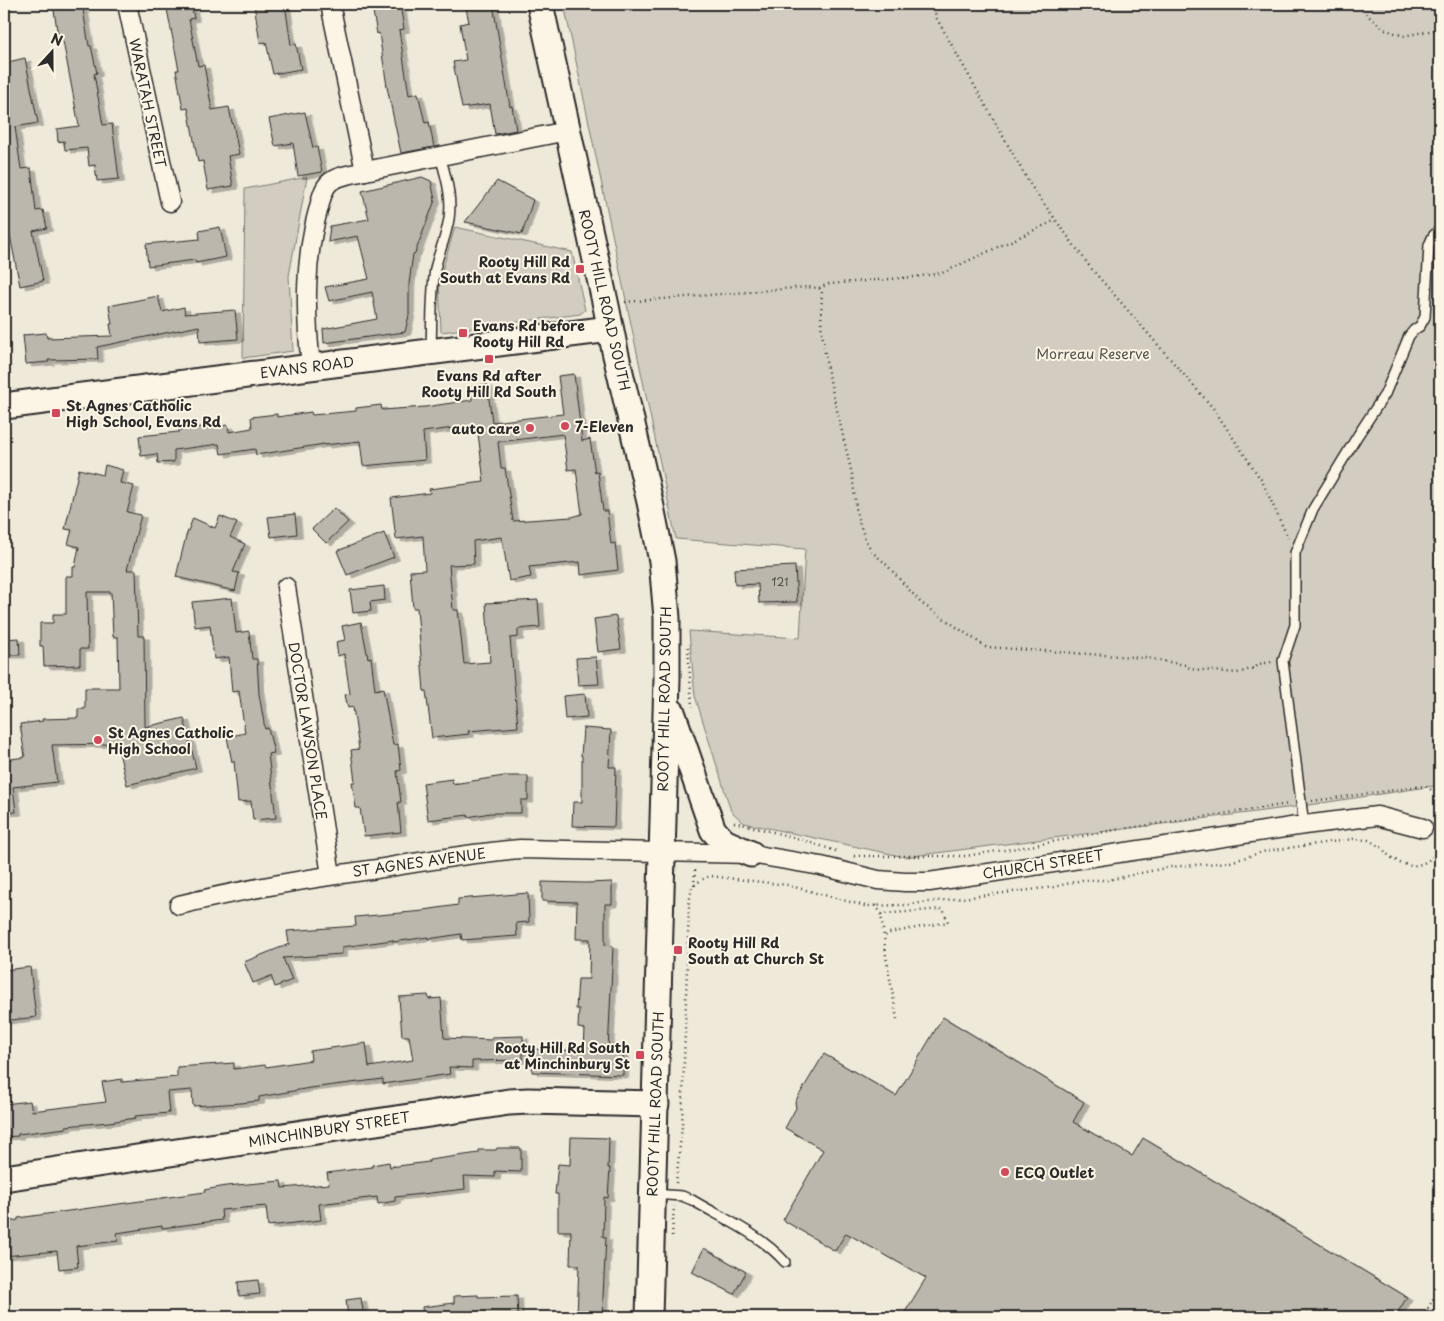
<svg xmlns="http://www.w3.org/2000/svg" width="1444" height="1321" font-family="'Playpen Sans',sans-serif">
	<style>
		.green { fill: #d2cdc0; stroke: #7e7c76 }
		.building { fill: #bcb7ac; stroke: #2b2b2b; fill-rule: evenodd; filter: url(#shadow) }
		.lines { fill: none; stroke-linecap: round; stroke-linejoin: round }
		.lane-casing { stroke: #2b2b2b; stroke-width: 12 }
		.street-casing { stroke: #2b2b2b; stroke-width: 21 }
		.secondary-casing { stroke: #2b2b2b; stroke-width: 29 }
		.path { stroke: #2b2b2b; stroke-width: 2.5; stroke-dasharray: 1 4; stroke-linecap: butt }
		.lane { stroke: #fcf5e5; stroke-width: 9 }
		.street { stroke: #fcf5e5; stroke-width: 18 }
		.secondary { stroke: #fcf5e5; stroke-width: 25 }
		.poi-dot { fill: #d1495b; stroke: #fcf5e5; stroke-width: 2 }
		.labels { text-anchor: middle; dominant-baseline: central; stroke-width: 4; stroke-linejoin: round; paint-order: stroke }
		.number-label { font-size: 11px; fill: #4f4e4b }
		.street-label { font-size: 14px; fill: #2b2b2b; stroke: #fcf5e5 }
		.poi-label { font-size: 14px; font-weight: bold; fill: #2b2b2b; stroke: #fcf5e5; text-anchor: start }
		.park-label { font-size: 14px; fill: #555450; stroke: #fcf5e5 }
	</style>
	<defs>
		<filter id="shadow"><feDropShadow dx="5.5" dy="3" stdDeviation="0" flood-color="#0004"/></filter>
	</defs>
	<rect width="100%" height="100%" fill="#efe9da"/>
	<filter id="ink" filterUnits="userSpaceOnUse"><feTurbulence type="fractalNoise" baseFrequency=".02" numOctaves="2"/><feDisplacementMap in="SourceGraphic" scale="10" xChannelSelector="R" yChannelSelector="G"/><feConvolveMatrix kernelMatrix="1 2 1 2 8 2 1 2 1" color-interpolation-filters="sRGB"/></filter>
	<g filter="url(#ink)">
		<g class="green">
			<polygon points="564,4 1440,4 1440,785 1302,806 905,857 744,823 731,811 695,696 689,631 800,638 805,549 676,539"/>
			<polygon points="307,177 289,276 293,351 243,358 245,189"/>
			<polygon points="455,227 572,252 585,310 580,314 441,332 439,281"/>
		</g>
		<g class="building">
			<polygon points="53,4 82,4 89,46 91,46 97,73 94,74 103,125 112,124 119,179 97,181 95,165 89,166 87,148 65,150 64,141 58,142 57,129 79,126 63,41 59,42"/>
			<polygon points="166,4 191,4 194,18 189,19 198,66 204,65 212,110 229,107 232,123 233,123 239,154 228,156 233,186 208,190 203,161 198,162 188,108 183,109 176,70 179,70"/>
			<polygon points="254,4 285,4 291,45 296,44 301,69 273,74 266,42 260,43"/>
			<polygon points="386,4 400,4 404,29 399,30 409,95 418,93 425,123 429,122 434,147 401,153 387,87 379,33 377,34 372,6"/>
			<polygon points="465,4 493,4 510,107 512,106 516,130 495,134 490,104 462,108 453,62 466,60 460,24 469,22"/>
			<polygon points="25,58 38,123 15,127 21,169 31,168 36,211 43,210 47,228 33,231 43,281 20,286 4,205 4,63"/>
			<polygon points="305,112 313,148 317,147 322,172 298,176 293,143 275,146 269,119"/>
			<polygon points="422,177 431,181 435,200 415,253 413,254 409,284 409,315 405,332 324,343 323,329 377,319 372,292 329,301 325,287 369,279 358,236 328,242 330,226 369,219 362,191"/>
			<polygon points="497,181 533,200 522,234 465,222"/>
			<polygon points="220,227 226,257 196,263 195,260 148,266 146,244 200,239 199,231"/>
			<polygon points="158,296 162,312 184,307 185,314 235,310 238,339 200,342 199,326 97,347 98,359 48,360 49,362 26,364 23,335 46,333 47,338 112,336 110,324 112,324 109,306"/>
			<path d="M574,374L582,441L590,439L595,473L598,472L603,511H607L611,544L615,543L618,570L581,575L580,562L529,567L531,577L509,581L502,537L473,541L474,564L449,565L453,610H458L464,664L490,662L486,603L538,600L540,627L518,629V637L510,638L518,727L468,731L469,734L432,738L426,691H424L417,608H413L410,571L425,570L423,536L396,539L391,498L430,493L429,489L484,482L477,425L423,432L425,460L363,466L360,441L324,445V444L256,455L255,449L221,454L219,444L174,450V462L158,463L157,454L141,456L139,436L179,432V430L202,427L203,429L228,425L229,432L252,428L251,417L277,414V417L311,412L312,415L356,411V408L381,405L382,410L425,407L472,400L470,387L487,384L492,422L563,414L558,376ZM563,434L568,470L576,469L582,514L572,517L513,521L505,468H501L498,442Z"/>
			<polygon points="105,465 123,470 120,483 134,486 127,512 141,515 127,570 136,570 138,636 144,636 145,727 184,718 196,768 127,785 117,744 52,745 57,782 13,787 16,812 4,813 4,760 25,757 20,724 43,721 42,719 78,718 78,709 85,709 85,688 119,688 118,637 113,637 111,592 87,592 88,649 80,649 80,665 44,666 43,646 40,646 40,623 53,623 53,614 66,614 66,576 73,576 73,567 75,567 79,547 68,544 72,530 65,529 79,469 103,475"/>
			<polygon points="334,508 348,522 326,543 312,529"/>
			<polygon points="295,514 297,534 271,537 268,517"/>
			<polygon points="220,516 237,523 230,537 245,544 233,572 239,573 235,591 176,577 186,536 193,518 215,528"/>
			<polygon points="384,533 394,557 347,575 337,551"/>
			<polygon points="795,566 797,602 759,603 758,584 735,585 734,569"/>
			<polygon points="384,586 385,600 370,602 371,611 353,613 350,590"/>
			<polygon points="232,598 236,633 249,631 252,659 257,659 259,694 265,729 268,728 274,753 268,754 276,818 253,820 251,801 238,802 234,761 232,762 227,737 245,733 239,691 232,692 229,657 214,659 210,625 195,627 192,602"/>
			<polygon points="616,616 621,649 598,652 594,619"/>
			<polygon points="361,622 368,658 371,657 375,690 383,688 393,745 398,744 401,770 397,771 401,802 398,802 401,832 364,836 360,808 356,808 352,782 355,782 351,750 359,749 353,707 348,708 345,695 350,694 344,654 338,656 336,642 345,640 342,626"/>
			<polygon points="19,638 20,655 4,655 4,639"/>
			<polygon points="596,657 599,684 578,685 576,658"/>
			<polygon points="585,694 587,717 565,719 563,696"/>
			<polygon points="583,728 611,730 609,767 616,767 614,827 572,826 573,802 582,802 582,756 581,756"/>
			<polygon points="504,776 528,776 528,800 521,800 521,813 490,813 468,817 468,815 428,820 423,783 452,779 453,784"/>
			<polygon points="542,882 586,883 612,882 612,904 605,904 605,945 613,946 608,1052 623,1053 623,1075 532,1072 533,1049 584,1051 585,1029 578,1028 579,1009 576,1009 578,979 589,979 590,939 576,939 577,902 542,901"/>
			<polygon points="528,893 529,922 516,923 517,936 462,940 461,934 428,939 428,937 393,942 393,940 342,947 342,954 283,958 292,980 275,987 271,976 253,983 244,962 289,944 287,931 356,926 355,917 424,911 424,910 458,905 458,899"/>
			<polygon points="30,967 36,1017 4,1021 4,970"/>
			<polygon points="428,995 429,999 441,998 444,1038 492,1040 492,1037 523,1036 523,1060 472,1061 472,1068 449,1067 450,1074 383,1084 383,1079 310,1088 259,1097 259,1101 241,1103 193,1106 192,1090 167,1092 169,1113 135,1116 136,1118 109,1122 66,1126 66,1128 18,1134 18,1136 4,1137 4,1104 30,1101 32,1111 106,1102 102,1082 122,1079 122,1082 177,1077 177,1067 234,1063 234,1069 265,1065 266,1067 311,1060 310,1051 366,1043 369,1067 413,1060 409,1036 402,1036 399,997"/>
			<polygon points="943,1017 1084,1102 1073,1122 1132,1156 1143,1138 1407,1297 1395,1317 902,1317 926,1278 846,1233 835,1251 783,1220 823,1150 785,1128 796,1108 795,1102 824,1054 896,1096"/>
			<polygon points="571,1137 609,1138 608,1168 610,1168 608,1198 604,1197 603,1237 606,1237 602,1317 577,1317 579,1265 570,1265 571,1231 558,1231 558,1194 555,1194 558,1164 570,1165"/>
			<polygon points="497,1148 521,1148 521,1172 495,1171 495,1177 464,1176 465,1189 395,1197 395,1201 378,1204 377,1197 319,1204 321,1220 268,1226 266,1206 221,1210 222,1220 162,1228 162,1226 117,1233 118,1241 76,1246 78,1267 59,1269 57,1251 4,1256 4,1222 18,1220 18,1218 205,1192 204,1190 226,1186 281,1181 282,1188 329,1184 327,1173 372,1167 372,1165 389,1162 390,1167 429,1162 429,1160 479,1153 479,1150 496,1150"/>
			<polygon points="704,1248 746,1272 734,1294 692,1272"/>
			<polygon points="258,1280 260,1294 239,1296 238,1282"/>
			<polygon points="478,1295 478,1297 517,1296 518,1317 423,1317 422,1307 454,1303 454,1296"/>
			<polygon points="361,1298 364,1317 348,1317 346,1300"/>
		</g>
		<g class="lines">
			<g class="lane-casing">
				<g id="lane">
					<path d="M431,350C432,323 431,296 435,269C438,255 444,242 447,228C454,204 447,179 440,156"/>
					<polyline points="1304,825 1283,661 1295,625 1295,553 1313,509 1358,435 1385,394 1409,336 1414,330 1420,326 1425,317 1429,245 1433,236 1440,229"/>
					<path d="M653,1194L682,1196L692,1200C724,1219 760,1234 785,1262"/>
				</g>
			</g>
			<g class="street-casing">
				<g id="street">
					<polyline points="127,4 170,202"/>
					<polyline points="330,4 365,171"/>
					<path d="M311,366C305,313 304,259 319,207C321,199 323,189 329,183C337,175 355,174 365,171L567,131"/>
					<polyline points="286,587 331,875"/>
					<path d="M179,905C244,889 311,878 377,869C424,861 472,853 520,849L751,854L821,866L878,880L905,882H929L1304,825L1377,816L1423,828"/>
				</g>
			</g>
			<g class="secondary-casing">
				<g id="secondary">
					<polyline points="540,4 606,306 615,351 650,502 662,561 667,618 667,678 649,1317"/>
					<polyline points="4,406 610,329"/>
					<polyline points="672,712 713,830 724,842 751,854"/>
					<polyline points="4,1178 509,1102 528,1101 656,1104"/>
				</g>
			</g>
			<g class="path">
				<polyline points="932,4 937,19 1031,186 1090,267 1213,408 1262,481 1288,538"/>
				<polyline points="1354,4 1384,29 1403,36 1440,29"/>
				<polyline points="819,288 829,284 914,277 942,273 1056,220"/>
				<polyline points="625,302 807,287 819,288 822,291 821,325 827,368 852,474 857,516 865,539 872,552 885,563 921,603 986,647 1147,658 1185,665 1191,669 1237,673 1255,668 1259,664 1272,662"/>
				<polyline points="688,647 692,707"/>
				<polyline points="1312,801 1425,786 1435,792 1440,800"/>
				<polyline points="734,822 800,839 839,852"/>
				<polyline points="854,856 965,856 1030,846 1115,830 1289,804"/>
				<polyline points="694,886 695,869"/>
				<polyline points="876,905 881,914 943,909 948,922 889,933 884,937 886,956 897,1019"/>
				<polyline points="881,914 884,937"/>
				<polyline points="676,1183 682,1126 689,903 692,887 701,880 710,876 787,885 865,906 904,905 1054,887 1082,880 1108,880 1170,867 1230,862 1266,851 1353,839 1368,840 1381,847 1389,856 1400,863 1411,866 1422,864 1432,858 1440,847"/>
				<polyline points="672,1236 674,1206"/>
				<polyline points="1423,1317 1440,1287"/>
			</g>
			<use href="#lane" class="lane"/>
			<use href="#street" class="street"/>
			<use href="#secondary" class="secondary"/>
		</g>
	</g>
	<g class="poi-dot">
		<rect x="575" y="264" width="10" height="10" rx="2.5"/>
		<rect x="458" y="328" width="10" height="10" rx="2.5"/>
		<rect x="484" y="354" width="10" height="10" rx="2.5"/>
		<rect x="51" y="408" width="10" height="10" rx="2.5"/>
		<circle cx="565" cy="426" r="5"/>
		<circle cx="530" cy="428" r="5"/>
		<circle cx="98" cy="740" r="5"/>
		<rect x="673" y="945" width="10" height="10" rx="2.5"/>
		<rect x="635" y="1050" width="10" height="10" rx="2.5"/>
		<circle cx="1005" cy="1172" r="5"/>
	</g>
	<g class="labels">
		<g class="number-label">
			<text x="780" y="581">121</text>
		</g>
		<g class="street-label">
			<text transform="translate(148 103) rotate(78)">WARATAH STREET</text>
			<text transform="translate(605 300) rotate(77)">ROOTY HILL ROAD SOUTH</text>
			<text transform="translate(307 367) rotate(-7)">EVANS ROAD</text>
			<text transform="translate(664 699) rotate(-89)">ROOTY HILL ROAD SOUTH</text>
			<text transform="translate(308 731) rotate(81)">DOCTOR LAWSON PLACE</text>
			<text transform="translate(419 862) rotate(-8)">ST AGNES AVENUE</text>
			<text transform="translate(1043 864) rotate(-9)">CHURCH STREET</text>
			<text transform="translate(655 1104) rotate(-88)">ROOTY HILL ROAD SOUTH</text>
			<text transform="translate(329 1129) rotate(-9)">MINCHINBURY STREET</text>
		</g>
		<g class="poi-label">
			<text x="570" y="261" text-anchor="end">Rooty Hill Rd<tspan x="570" dy="16">South at Evans Rd</tspan></text>
			<text x="473" y="325">Evans Rd before<tspan x="473" dy="16">Rooty Hill Rd</tspan></text>
			<text x="489" y="375" text-anchor="middle">Evans Rd after<tspan x="489" dy="16">Rooty Hill Rd South</tspan></text>
			<text x="66" y="405">St Agnes Catholic<tspan x="66" dy="16">High School, Evans Rd</tspan></text>
			<text x="575" y="426">7-Eleven</text>
			<text x="520" y="428" text-anchor="end">auto care</text>
			<text x="108" y="732">St Agnes Catholic<tspan x="108" dy="16">High School</tspan></text>
			<text x="688" y="942">Rooty Hill Rd<tspan x="688" dy="16">South at Church St</tspan></text>
			<text x="630" y="1047" text-anchor="end">Rooty Hill Rd South<tspan x="630" dy="16">at Minchinbury St</tspan></text>
			<text x="1015" y="1172">ECQ Outlet</text>
		</g>
		<g class="park-label">
			<text x="1093" y="353">Morreau Reserve</text>
		</g>
	</g>
	<rect width="1444" height="1321" fill="none" stroke="#fcf5e5" stroke-width="20"/>
	<rect x="10" y="10" width="1424" height="1301" fill="none" stroke="#2b2b2b" stroke-width="2" filter="url(#ink)"/>
	<g transform="translate(52 52) rotate(21)" stroke="#fcf5e5" stroke-width="4" paint-order="stroke">
	<path d="M0-4L9 19L0 12L-9 19Z" fill="#2b2b2b"/>
	<text y="-8" font-size="14" font-weight="bold" text-anchor="middle" fill="#2b2b2b">N</text>
	</g>
</svg>
